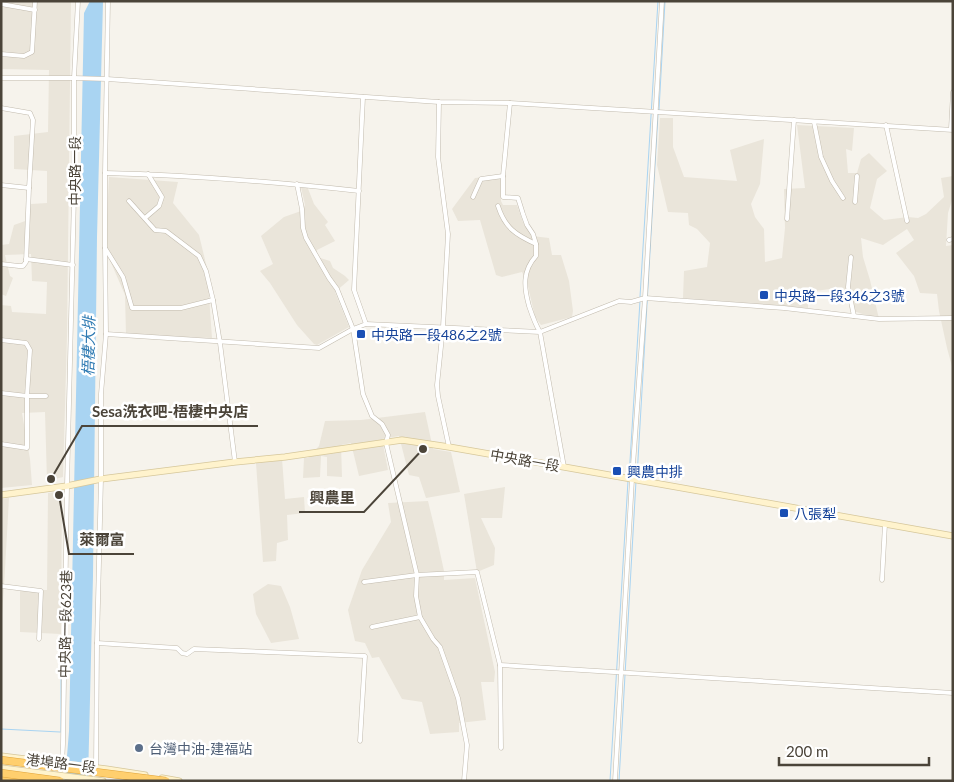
<svg xmlns="http://www.w3.org/2000/svg" width="954" height="782" font-family="Lato,'Noto Sans TC',sans-serif">
	<style>
		.residential { fill: #eae5da }
		.water { fill: #a9d4f2 }
		.lines { fill: none; stroke-linecap: round; stroke-linejoin: round }
		.stream { stroke: #a9d4f2; stroke-width: 1 }
		.street-casing { stroke: #c2bbae; stroke-width: 5 }
		.secondary-casing { stroke: #d6c79b; stroke-width: 7 }
		.highway-casing { stroke: #e0a43c; stroke-width: 8 }
		.street { stroke: #fff; stroke-width: 4 }
		.secondary { stroke: #fff3cd; stroke-width: 5.5 }
		.highway { stroke: #ffcf6e; stroke-width: 7 }
		.highway-bridge-casing { stroke: #e0a43c; stroke-width: 8; stroke-linecap: butt }
		.highway-bridge { stroke: #ffcf6e; stroke-width: 7 }
		.transit-dot { fill: #1a4fb4; stroke: #fff; stroke-width: 2 }
		.service-dot { fill: #5c6f8a; stroke: #fff; stroke-width: 2 }
		.labels { text-anchor: middle; dominant-baseline: central; stroke-width: 5; stroke-linejoin: round; paint-order: stroke }
		.street-label { font-size: 14px; fill: #4b4439; stroke: #fff }
		.transit-label { font-size: 14px; fill: #164399; stroke: #fff; text-anchor: start }
		.service-label { font-size: 14px; fill: #4e5e75; stroke: #fff; text-anchor: start }
		.water-label { font-size: 15px; font-style: italic; fill: #2e7ab2; stroke: #fff }
		.leader { fill: none; stroke: #4b4439; stroke-width: 2 }
		.callout-dot { fill: #4b4439; stroke: #fff; stroke-width: 2 }
		.callout-label { font-size: 15px; text-anchor: middle; font-weight: bold; fill: #4b4439; stroke: #fff; stroke-width: 5; stroke-linejoin: round; paint-order: stroke }
	</style>
	<rect width="100%" height="100%" fill="#f6f3ec"/>
	<g class="residential">
		<polygon points="1,1 71,1 67,336 63,477 47,481 45,412 22,413 30,459 32,485 1,488 1,305 11,306 12,312 46,314 47,282 32,281 31,254 5,255 10,276 13,278 6,296 1,294 1,245 9,244 14,225 28,220 31,204 47,203 47,171 14,169 14,136 48,132 49,70 1,69"/>
		<polygon points="660,118 673,118 673,147 684,177 737,181 730,150 764,139 760,184 751,204 755,217 764,229 765,262 782,258 785,228 784,189 805,188 797,125 854,128 852,151 846,149 848,173 857,173 861,159 869,153 887,171 877,179 870,208 884,220 908,217 918,218 926,214 944,197 941,178 953,176 953,197 948,213 946,246 953,245 953,370 947,348 939,311 937,294 920,293 914,276 896,253 914,240 907,229 883,245 861,238 863,257 870,280 879,319 850,310 848,297 838,302 830,289 808,292 808,308 683,298 684,271 707,267 710,243 697,229 689,225 688,213 668,212 657,165"/>
		<polygon points="502,175 501,201 503,205 517,205 523,222 532,236 549,238 552,255 561,255 569,281 573,311 572,317 541,325 535,317 527,282 522,272 502,277 496,275 480,220 458,221 452,209 475,178"/>
		<polygon points="109,177 178,182 173,203 199,235 207,268 212,338 126,335 125,295 109,258 106,236"/>
		<polygon points="307,186 314,204 328,222 325,225 335,241 317,250 317,257 330,261 333,268 345,276 349,280 335,292 349,327 317,345 314,344 297,325 270,283 260,271 273,264 261,236 284,217 301,211 305,205 301,187"/>
		<polygon points="425,412 433,449 451,452 460,492 426,498 419,477 409,475 399,436 382,439 388,470 359,476 351,443 341,445 342,477 327,476 327,457 321,456 320,477 303,478 304,458 308,458 319,446 325,421 361,420"/>
		<polygon points="282,458 285,499 304,497 305,513 287,515 288,540 277,543 276,561 263,562 256,463"/>
		<polygon points="505,487 502,518 481,518 495,548 494,565 477,572 464,494"/>
		<polygon points="62,491 61,634 20,632 20,590 47,590 48,493"/>
		<polygon points="9,498 4,587 1,628 1,499"/>
		<polygon points="428,501 436,534 444,571 444,580 475,578 495,672 494,682 481,682 486,720 459,723 459,732 430,734 422,702 402,699 379,657 372,658 365,643 355,641 348,610 362,570 391,522 388,503"/>
		<polygon points="268,584 281,586 290,607 299,639 271,643 256,614 253,594"/>
	</g>
	<polygon class="water" points="90,1 103,1 97,237 93,576 88,781 65,781 69,731 84,13"/>
	<g class="lines">
		<g class="stream">
			<polyline points="659,110 665,1"/>
			<polyline points="640,297 658,1"/>
			<polyline points="629,477 640,301"/>
			<polyline points="637,477 658,114"/>
			<polyline points="1,729 60,732"/>
			<polyline points="61,732 61,642"/>
			<polyline points="610,781 628,481"/>
			<polyline points="619,781 636,481"/>
		</g>
		<g class="street-casing">
			<g id="street">
				<polyline points="1,4 35,10"/>
				<polyline points="1,54 24,56 32,52 35,1"/>
				<polyline points="1,78 74,78 107,79 439,102 510,103 953,130"/>
				<polyline points="363,97 354,290 366,324"/>
				<polyline points="439,102 438,157 448,234 443,327 437,385 438,396 449,447"/>
				<path d="M510,103L503,176V197L518,198L523,214L527,225L533,234L536,244V256C522,271 524,288 529,306C532,315 535,324 540,332L564,467"/>
				<polyline points="1,108 30,113 33,120 29,188 1,185"/>
				<polyline points="814,122 821,157 832,181 843,198"/>
				<polyline points="886,125 907,221"/>
				<polyline points="951,129 953,92"/>
				<path d="M105,173C190,175 275,182 359,191"/>
				<polyline points="297,184 302,209 303,228 306,238 329,278 337,289 353,329 363,394 372,416 382,424 388,435 386,443 417,575 416,596 420,617 433,639 440,647 458,698 467,745 464,781"/>
				<polyline points="473,197 481,179 503,176"/>
				<polyline points="129,201 155,230 166,231 199,256 206,271 213,300 220,343 235,462"/>
				<polyline points="855,202 857,176"/>
				<path d="M498,206C505,228 516,235 536,244"/>
				<polyline points="145,218 159,206 162,197 148,174"/>
				<polyline points="787,219 794,120"/>
				<polyline points="949,240 953,239"/>
				<polyline points="105,248 123,277 132,308 181,308 213,300"/>
				<polyline points="851,257 848,287 854,316"/>
				<polyline points="26,259 73,265"/>
				<polyline points="1,264 19,266 23,266 26,262 29,188"/>
				<polyline points="106,334 319,348 353,329 366,324 540,332 619,301 631,302 645,298 784,308 879,319 953,318"/>
				<polyline points="1,340 26,343 30,350 27,396 27,448 1,444"/>
				<polyline points="1,393 27,396 46,396"/>
				<polyline points="882,580 885,524"/>
				<polyline points="364,582 417,575 477,572 500,665 501,748"/>
				<polyline points="1,586 41,591 39,639"/>
				<polyline points="372,627 420,617"/>
				<polyline points="97,643 177,648 182,653 187,654 194,649 365,656 360,741"/>
				<polyline points="500,665 953,693"/>
				<polyline points="62,764 63,744 67,486 74,196 74,78 78,1"/>
				<polyline points="96,768 97,643 101,479 101,394 106,334 105,246 105,173 108,1"/>
				<polyline points="615,781 632,479 645,298 662,1"/>
			</g>
		</g>
		<g class="secondary-casing">
			<g id="secondary">
				<polyline points="1,495 67,486 101,479 235,462 285,457 402,440 449,447 564,467 953,536"/>
				<polyline points="1,756 106,769 145,775"/>
				<polyline points="1,768 103,781"/>
				<polyline points="162,778 179,781"/>
			</g>
		</g>
		<g class="highway-casing">
			<polyline id="highway" points="1,778 22,781"/>
		</g>
		<use href="#street" class="street"/>
		<use href="#secondary" class="secondary"/>
		<use href="#highway" class="highway"/>
		<g class="highway-bridge-casing">
			<g id="highway-bridge">
				<polyline points="1,760 166,781"/>
				<polyline points="1,773 60,781"/>
			</g>
		</g>
		<use href="#highway-bridge" class="highway-bridge"/>
	</g>
	<g class="transit-dot">
		<rect x="759" y="290" width="10" height="10" rx="2.5"/>
		<rect x="356" y="329" width="10" height="10" rx="2.5"/>
		<rect x="612" y="466" width="10" height="10" rx="2.5"/>
		<rect x="779" y="508" width="10" height="10" rx="2.5"/>
	</g>
	<circle class="service-dot" cx="139" cy="748" r="5"/>
	<g class="labels">
		<g class="street-label">
			<text transform="translate(74 171) rotate(-90)">中央路一段</text>
			<text transform="translate(525 460) rotate(10)">中央路一段</text>
			<text transform="translate(65 624) rotate(-89)">中央路一段623巷</text>
			<text transform="translate(61 763) rotate(7)">港埠路一段</text>
		</g>
		<g class="transit-label">
			<text x="774" y="295">中央路一段346之3號</text>
			<text x="371" y="334">中央路一段486之2號</text>
			<text x="627" y="471">興農中排</text>
			<text x="794" y="513">八張犁</text>
		</g>
		<g class="service-label">
			<text x="149" y="748">台灣中油-建福站</text>
		</g>
		<g class="water-label">
			<text transform="translate(88 346) rotate(-89)">梧棲大排</text>
		</g>
	</g>
	<path class="leader" d="M51 479L82 426H258M423 449L364 512H299M59 495L69 554H134"/>
	<g class="callout-dot">
		<circle cx="51" cy="479" r="5"/>
		<circle cx="423" cy="449" r="5"/>
		<circle cx="59" cy="495" r="5"/>
	</g>
	<g class="callout-label">
		<text x="170" y="417">Sesa洗衣吧-梧棲中央店</text>
		<text x="332" y="503">興農里</text>
		<text x="102" y="545">萊爾富</text>
	</g>
	<rect width="954" height="782" fill="none" stroke="#4b4439" stroke-width="5"/>
	<path d="M779 757v8h150v-8" fill="none" stroke="#4b4439" stroke-width="2.5"/>
	<text x="786" y="757" font-size="15" fill="#4b4439" stroke="#ffffff" stroke-width="4" paint-order="stroke">200 m</text>
</svg>
